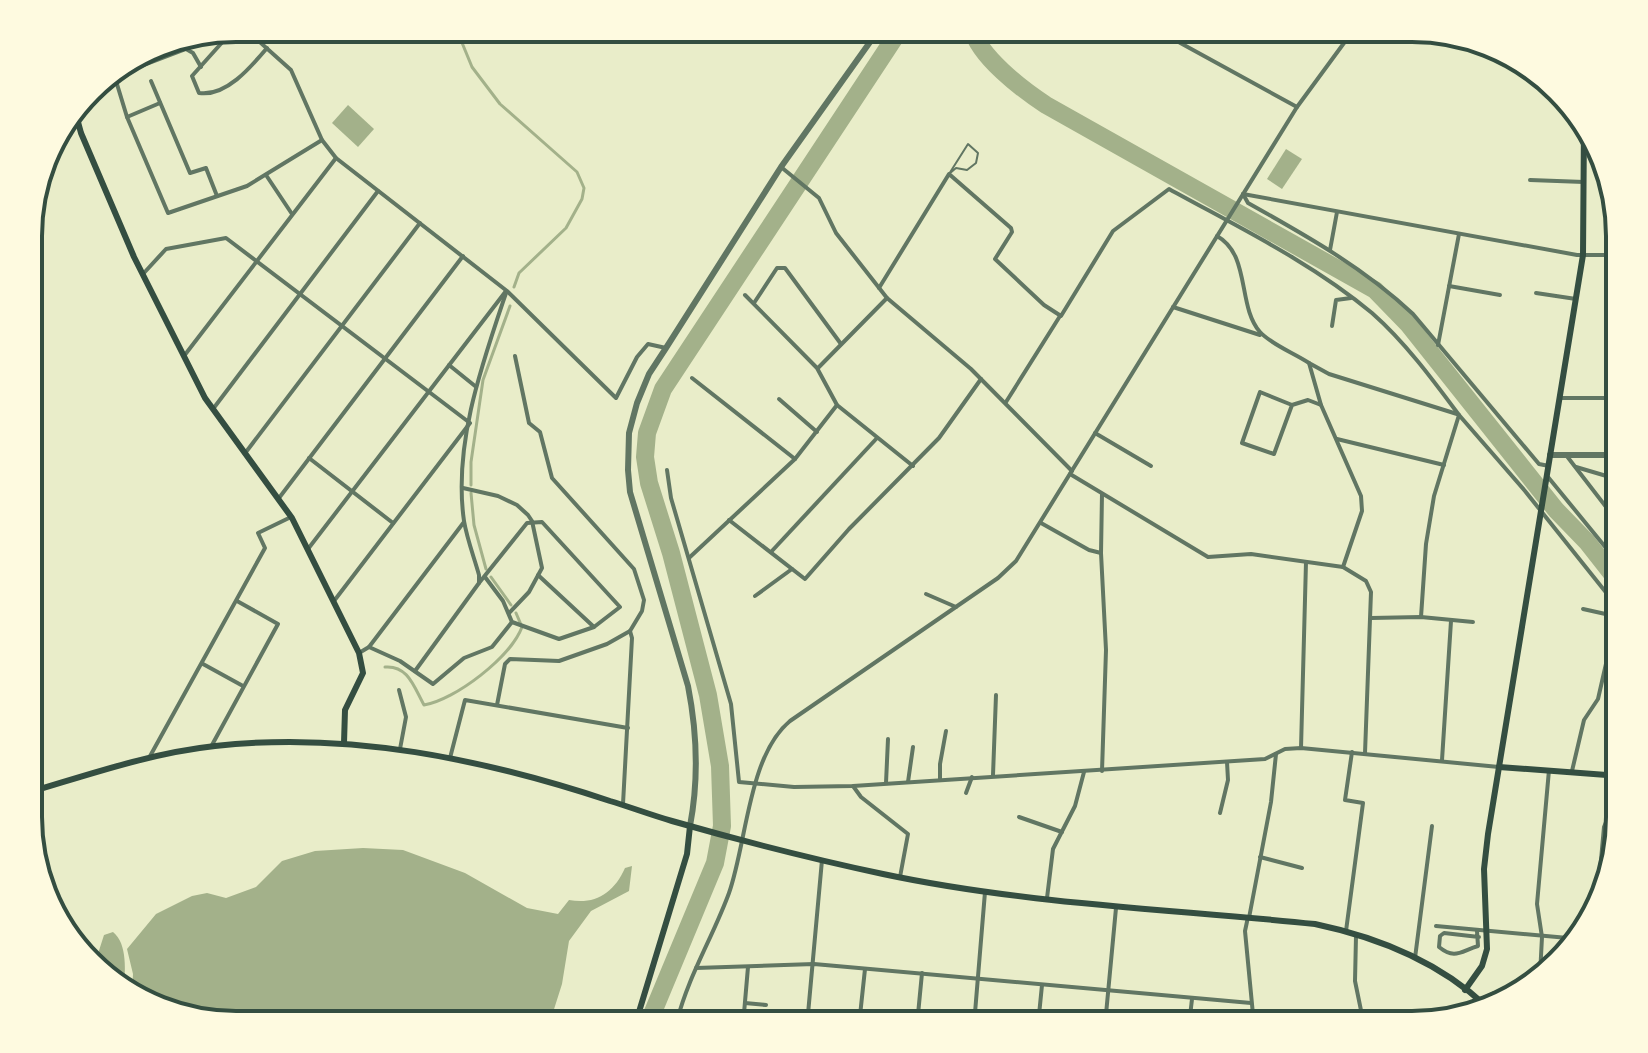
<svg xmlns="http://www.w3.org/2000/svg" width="1648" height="1053" font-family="'Varela Round',sans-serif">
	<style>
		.water { fill: #a3b18a }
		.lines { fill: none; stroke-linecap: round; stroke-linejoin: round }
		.stream { stroke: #a3b18a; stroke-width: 3 }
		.river { stroke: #a3b18a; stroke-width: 18 }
		.service { stroke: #617663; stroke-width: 2 }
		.minor { stroke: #617663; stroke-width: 4 }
		.tertiary { stroke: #617663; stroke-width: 6 }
		.secondary { stroke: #344e41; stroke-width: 6 }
		.rim { fill: none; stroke: #344e41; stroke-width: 4 }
	</style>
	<rect width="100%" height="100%" fill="#e9edc9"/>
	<g class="water">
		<polygon points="348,105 374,129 358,147 332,123"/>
		<polygon points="1286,149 1302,159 1282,189 1267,179"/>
		<path d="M363,848L403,850L465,873L527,908L558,914L569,900C595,905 614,893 625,868L632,866L629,891L591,911L569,941L562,984L549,1025H462L452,1021L448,1025H235L132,993L133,974L127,949L156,914L192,896L207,893L226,898L256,887L282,861L315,851Z"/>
		<path d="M113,932C128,944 125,972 124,991L95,963L104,935Z"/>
	</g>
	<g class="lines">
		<g class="stream">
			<polyline points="449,28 458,33 472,67 500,104 577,172 584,188 582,199 566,228 519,273 514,287"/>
			<polyline points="471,485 471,462 483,380 510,306"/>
			<polyline points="471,493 474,525 486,569"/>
			<polyline points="491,577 511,605"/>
			<path d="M385,667C408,665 414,687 424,705C455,700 511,657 522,627L516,613"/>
		</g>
		<g class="river">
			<path d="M972,28C978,56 1023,90 1046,105L1375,290L1408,324L1556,510L1587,542L1620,584"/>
			<polyline points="651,1025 653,1012 715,863 722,826 720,766 708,695 671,553 649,483 645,457 647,433 663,389 901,28"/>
		</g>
		<polygon class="service" points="968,144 978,153 976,163 967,170 956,168 949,174"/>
		<g class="minor">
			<path d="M235,28L192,76L199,93C226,97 251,67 267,48"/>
			<polyline points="244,28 291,70 322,140 336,158 507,291 616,398 637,357 648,344 666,348"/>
			<polyline points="1153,28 1297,107"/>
			<polyline points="113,71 127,117 168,213 247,186 322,140"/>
			<polyline points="115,76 186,49 193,53 201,67"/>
			<polyline points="151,81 190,173 206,168 217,196"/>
			<polyline points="127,117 160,103"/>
			<polyline points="781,167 819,198 836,233 887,298 971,369 1072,471"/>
			<polyline points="266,175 292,214"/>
			<polyline points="1530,180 1584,182"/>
			<path d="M1243,194L1248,203C1307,236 1364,268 1413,314L1539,464L1549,466"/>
			<polyline points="1243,194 1577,255 1620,255"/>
			<path d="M1217,236C1251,255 1237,306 1260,332C1272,345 1294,353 1309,363L1321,405L1361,496L1362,511L1343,567"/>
			<polyline points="1330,250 1337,212"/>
			<polyline points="143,274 166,249 226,238 470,423 334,601"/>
			<polyline points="1449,286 1500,295"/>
			<path d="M879,288L949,174L1011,228L1012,232L995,259L1044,305L1061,316L1113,231L1169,189C1238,227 1311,262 1372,313C1405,342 1433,380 1459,415"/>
			<polyline points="1536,293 1576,299"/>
			<polyline points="745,295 817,368 837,405 913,466"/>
			<polyline points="754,303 777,268 785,268 841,344"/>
			<polyline points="1173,307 1260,335"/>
			<polyline points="1332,326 1336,300 1351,298"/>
			<polyline points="1438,345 1459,234"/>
			<polyline points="184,356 336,158"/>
			<polyline points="1309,363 1329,374 1457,414"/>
			<polyline points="449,365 475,386"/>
			<polyline points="818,368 887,298"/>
			<polyline points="692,378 795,459"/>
			<polyline points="1560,398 1620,398"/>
			<polyline points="779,399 817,432"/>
			<polyline points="1006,402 1060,316"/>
			<polyline points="1292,405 1274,454 1242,443 1260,392 1292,405 1308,400 1321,405"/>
			<polyline points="213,409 378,191"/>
			<polyline points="1095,433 1151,466"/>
			<polyline points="1337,439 1444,465"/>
			<polyline points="246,452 420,223"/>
			<polyline points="1566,455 1620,525"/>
			<polyline points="309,458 393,523"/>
			<polyline points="1576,467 1620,480"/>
			<polyline points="667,470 671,498 731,704 739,782 794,787 853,786 1265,759 1285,749 1301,748 1499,767"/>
			<polyline points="1070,474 1208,557 1251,554 1343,567 1366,581 1371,592 1365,753"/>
			<polyline points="1548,477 1620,565"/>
			<polyline points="463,488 498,496 517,505 528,515 532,521 542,568 529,592 509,613"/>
			<polyline points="279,498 463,256"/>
			<polyline points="729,520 805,579 849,529 939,438 981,379"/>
			<polyline points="1041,523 1089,550 1101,553"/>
			<polyline points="308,549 506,291"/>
			<polyline points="771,552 877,438"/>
			<polyline points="690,557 795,459 837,405"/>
			<polyline points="538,575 594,627"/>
			<path d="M479,583V575C474,557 467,539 464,521C453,445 482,364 506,293"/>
			<polyline points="926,594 956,607"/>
			<polyline points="755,596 792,569"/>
			<polyline points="1583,609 1610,615"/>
			<polyline points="1421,617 1426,544 1434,496 1459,415 1525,491 1620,610"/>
			<polyline points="1371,618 1421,617 1473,622"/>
			<polyline points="369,647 400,661 433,684 464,658 492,647 512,622"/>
			<polyline points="359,653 369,647 464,522"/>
			<polyline points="203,664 243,686"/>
			<polyline points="415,671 479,583 527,523 542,522 620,607 594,627 559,639 512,622 503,601 485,577"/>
			<polyline points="399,690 406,717 400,749"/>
			<polyline points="497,705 505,664 510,659 559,661 607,644 630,631 642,611 644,600 634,569 552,478 540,432 529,423 515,356"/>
			<polyline points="212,745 278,624 237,601"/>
			<polyline points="1301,748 1306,562"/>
			<polyline points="149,758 265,548 258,533 291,517"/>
			<polyline points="450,758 465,700 628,728"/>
			<polyline points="1442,760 1451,621"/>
			<polyline points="1102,771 1106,650 1101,553 1102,494"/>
			<polyline points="1572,771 1584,720 1598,699 1608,655 1611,600"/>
			<polyline points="993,775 996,695"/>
			<polyline points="940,780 940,764 946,731"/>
			<polyline points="908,782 913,747"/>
			<polyline points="886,783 888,739"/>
			<polyline points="853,786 861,797 908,834 900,877"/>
			<polyline points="966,793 972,777"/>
			<polyline points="623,804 632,638 630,631"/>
			<polyline points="1220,813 1228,780 1227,762"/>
			<polyline points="1019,817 1062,832"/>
			<polyline points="1260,857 1302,868"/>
			<polyline points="1598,893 1604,827 1609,815 1615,776"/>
			<polyline points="1047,898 1053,849 1075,806 1084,772"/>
			<polyline points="1248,917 1245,931 1254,1025"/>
			<polyline points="1249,918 1271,802 1276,754"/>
			<polyline points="1436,926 1579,939"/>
			<polyline points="1346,931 1363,803 1345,800 1352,752"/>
			<path d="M1477,931L1478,946C1461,951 1455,960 1439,947L1440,936L1444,933L1479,937"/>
			<polyline points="1356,936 1355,981 1364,1025"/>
			<polyline points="1415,958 1432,826"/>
			<polyline points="696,968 814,964 1251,1003"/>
			<polyline points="1540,975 1542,937 1537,904 1549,770"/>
			<polyline points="1480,1000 1494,993 1518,995"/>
			<polyline points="745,1003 766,1005"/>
			<path d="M676,1025C687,978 713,937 729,893C747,842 748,756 790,721L998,578L1016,561L1297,107L1355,28"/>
			<polyline points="743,1025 748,967"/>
			<polyline points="807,1025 822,860"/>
			<polyline points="859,1025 865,969"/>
			<polyline points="917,1025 922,973"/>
			<polyline points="974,1025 985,892"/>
			<polyline points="1038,1025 1042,985"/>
			<polyline points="1105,1025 1116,908"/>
			<polyline points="1189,1025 1192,999"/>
		</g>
		<g class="tertiary">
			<polyline points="1550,455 1620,455"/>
			<path d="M690,826C699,779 697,732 688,686L630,492L628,470L629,433L637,403L649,374L666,348L781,167L880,28"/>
		</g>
		<g class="secondary">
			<polyline points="75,111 81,133 134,257 205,398 292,518 359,653 363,673 345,710 344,743"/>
			<polyline points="1499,767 1620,776"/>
			<path d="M30,792C91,774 151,753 215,746C349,731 483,759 610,801C630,807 651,815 672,821C742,841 812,859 883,874C1024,904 1171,909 1315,924C1377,937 1439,962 1486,1006"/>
			<polyline points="1465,990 1482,966 1487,949 1484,869 1488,834 1583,255 1584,123"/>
			<polyline points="635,1025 687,854 690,826"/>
		</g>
	</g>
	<path d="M0 0H1648V1053H0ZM236 42H1412A194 194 0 0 1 1606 236V817A194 194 0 0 1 1412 1011H236A194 194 0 0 1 42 817V236A194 194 0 0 1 236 42Z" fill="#fefae0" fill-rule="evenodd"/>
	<path class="rim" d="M236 42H1412A194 194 0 0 1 1606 236V817A194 194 0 0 1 1412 1011H236A194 194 0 0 1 42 817V236A194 194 0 0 1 236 42Z"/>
</svg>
